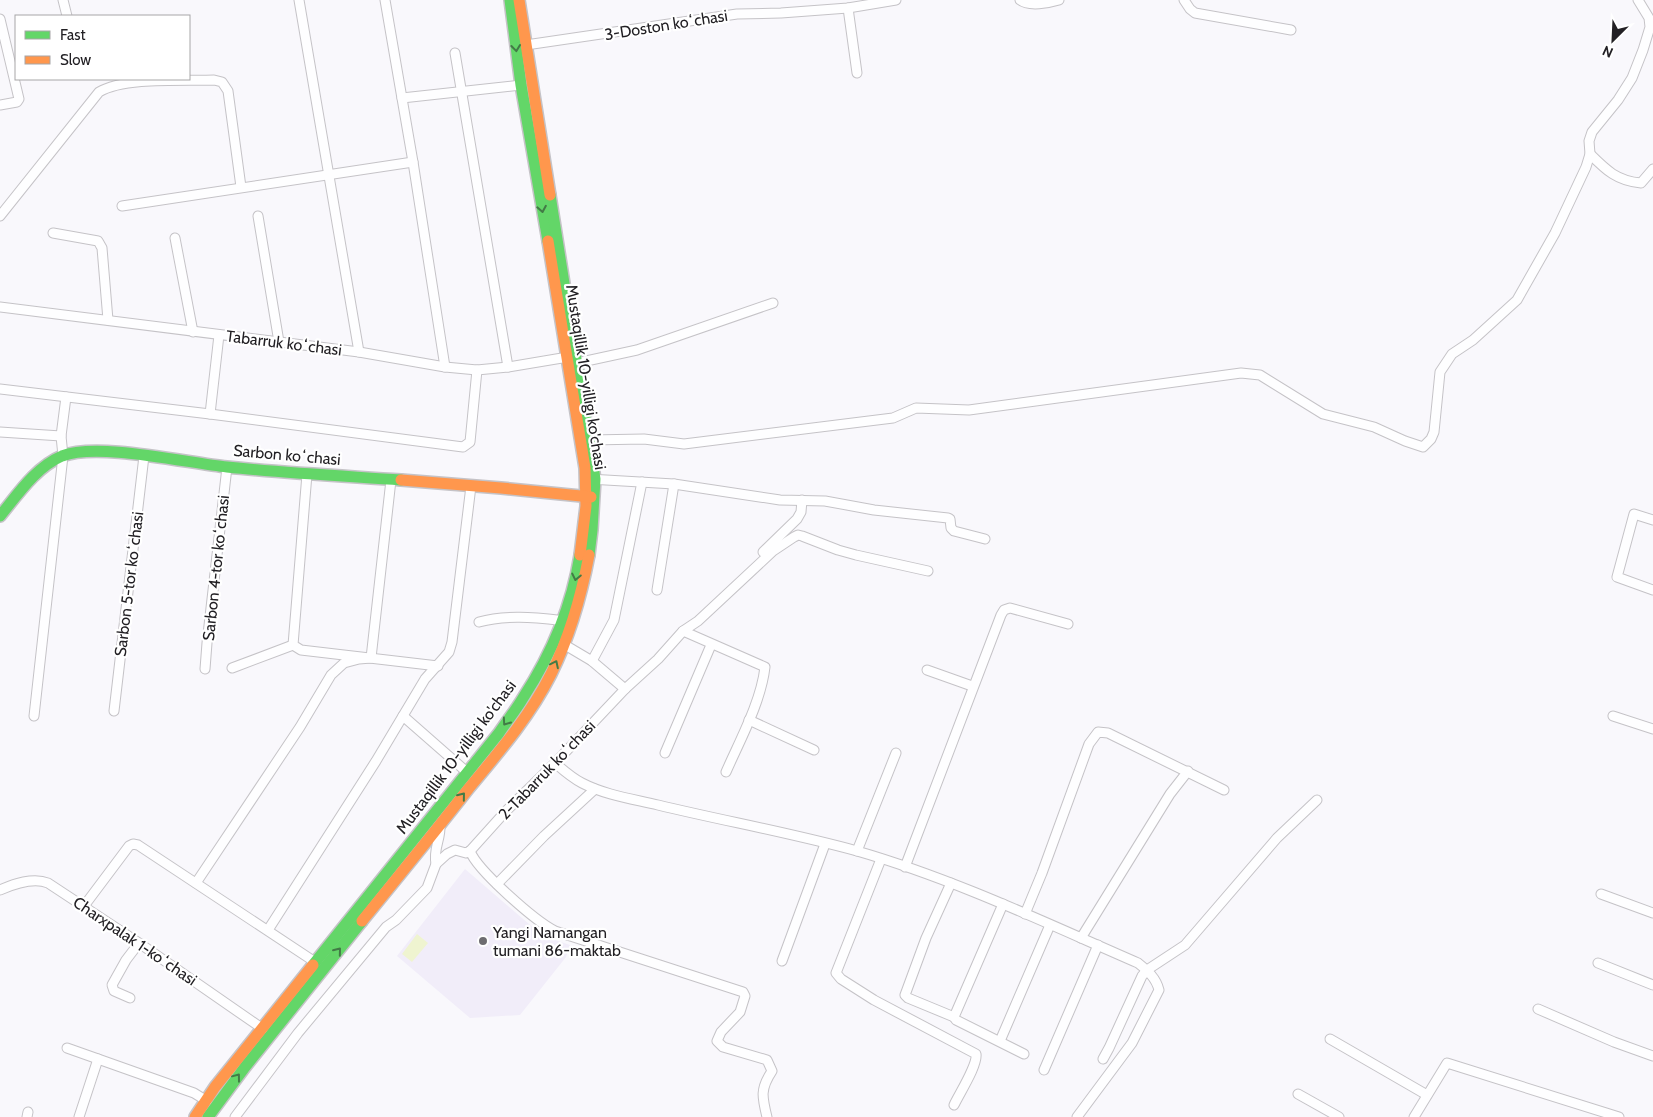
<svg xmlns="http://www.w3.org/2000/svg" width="1653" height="1117" font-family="Cabin,sans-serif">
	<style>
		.built { fill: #f1edf9 }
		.green { fill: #eff4d0 }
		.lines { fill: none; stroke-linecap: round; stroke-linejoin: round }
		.street-casing { stroke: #c5c3c7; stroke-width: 11 }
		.fast-casing { stroke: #c5c3c7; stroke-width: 14 }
		.slow-casing { stroke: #c5c3c7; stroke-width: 14 }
		.street { stroke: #fefeff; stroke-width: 9 }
		.fast { stroke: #63d668; stroke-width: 11 }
		.slow { stroke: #ff974d; stroke-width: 11 }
		.oneway { stroke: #427b46 }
		.poi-dot { fill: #6d6c70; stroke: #fff; stroke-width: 2 }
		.labels { text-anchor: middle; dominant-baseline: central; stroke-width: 4.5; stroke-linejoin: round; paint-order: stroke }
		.street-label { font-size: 16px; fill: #222024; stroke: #fff }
		.poi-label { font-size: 16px; fill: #222024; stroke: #fff; text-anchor: start }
	</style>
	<rect width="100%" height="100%" fill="#f9f8fc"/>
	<polygon class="built" points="465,869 543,936 570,945 566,957 520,1015 470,1018 397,956"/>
	<polygon class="green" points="417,934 428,943 412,962 402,954"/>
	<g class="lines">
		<g class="street-casing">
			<g id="street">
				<polyline points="63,0 67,16"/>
				<polyline points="299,0 359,352"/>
				<polyline points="385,0 413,162 445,367"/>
				<path d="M1020,0C1029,7 1049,3 1059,0"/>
				<polyline points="1184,0 1190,9 1195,13 1291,30"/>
				<polyline points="848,8 857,73"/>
				<polyline points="0,19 19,99 17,102 0,105"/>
				<polyline points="526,45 737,14 781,13 848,8 896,0"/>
				<polyline points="455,53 508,367"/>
				<polyline points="402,98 521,85"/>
				<path d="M1590,154C1606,170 1617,181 1641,183L1653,169"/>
				<polyline points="122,206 413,162"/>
				<path d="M0,216L99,92C124,77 184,81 214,80L222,82L228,91L241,187"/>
				<polyline points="258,216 279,342"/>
				<polyline points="53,233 98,241 102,248 108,320"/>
				<polyline points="175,238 193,332"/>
				<polyline points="0,307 359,352 445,367 477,370 508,367 568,357"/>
				<polyline points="577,363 637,350 773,303"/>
				<polyline points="0,389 210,414 463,447 470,442 477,370"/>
				<polyline points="210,414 219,335"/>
				<polyline points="0,432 61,436 63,456 34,716"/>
				<polyline points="61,436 66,397"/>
				<polyline points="590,440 644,439 684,444 893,418 916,408 969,410 1241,373 1260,375 1323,414 1374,427 1405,441 1423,447 1431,439 1434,432 1440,372 1452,354 1473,340 1517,300 1555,233 1586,167 1590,154 1589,141 1592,132 1618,100 1632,78 1643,50 1650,27 1649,18 1638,0"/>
				<polyline points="307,474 293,645 301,650 438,666"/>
				<polyline points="589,479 674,484 780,500 825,501 874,510 948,518 950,519 951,528 954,531 985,539"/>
				<polyline points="1653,520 1634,514 1617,577 1653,590"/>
				<polyline points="763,552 797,519 801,512 802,500"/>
				<polyline points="657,590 674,484"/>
				<path d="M479,622C507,614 538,618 567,621"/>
				<path d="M683,631L765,667C761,702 740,740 726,772"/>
				<polyline points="565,645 592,661 625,689"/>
				<polyline points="592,661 614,620 642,482"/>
				<polyline points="232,668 293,645"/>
				<polyline points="205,669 207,643 227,467"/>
				<polyline points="927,670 972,686"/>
				<polyline points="114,711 144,456"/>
				<polyline points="403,716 468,773"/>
				<polyline points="1613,716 1653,729"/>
				<polyline points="749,720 814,750"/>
				<polyline points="665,753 711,645"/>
				<path d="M555,763C563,770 572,778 582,783C605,795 633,799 658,805C724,821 792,833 857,851C954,879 1046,923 1138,963C1148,971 1156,978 1159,990L1132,1043L1077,1117"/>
				<polyline points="470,851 506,811 555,763 625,689 658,659 683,631 698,621 773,551 794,537 798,535 802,536 838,550 856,555 928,571"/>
				<path d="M470,851C477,870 535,921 555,931L743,992L745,996L740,1012L721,1032L717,1041L723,1047L767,1060L772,1071C760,1089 762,1097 767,1117"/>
				<polyline points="857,851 896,753"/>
				<path d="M881,859L836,973L841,979L874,1000L976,1054C978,1065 959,1094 954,1105"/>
				<path d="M436,864C433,847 441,841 440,824"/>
				<polyline points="905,867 1001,615 1004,610 1010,608 1068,624"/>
				<polyline points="196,883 300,727 331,675 344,663 359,659 371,658 391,480"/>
				<polyline points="951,883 926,938 905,995 908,998 954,1017"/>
				<polyline points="497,884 544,836 595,789"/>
				<path d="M0,890C14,884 33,877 48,883L139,943L263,1029"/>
				<polyline points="1601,894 1653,913"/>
				<polyline points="1003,904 954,1017 956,1020 1024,1054"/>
				<polyline points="84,906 129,846 133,844 138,845 315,962"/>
				<polyline points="1025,914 1042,873 1089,744 1098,732 1108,733 1224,790"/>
				<polyline points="268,930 376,761 425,679 449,652 452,642 471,486"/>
				<polyline points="1081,938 1170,794 1188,771"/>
				<polyline points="782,961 825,844"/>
				<polyline points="1598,963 1653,985"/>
				<polyline points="130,998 114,991 112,985 126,960 139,943"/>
				<polyline points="1538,1009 1614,1042 1653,1056"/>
				<polyline points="1330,1039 1427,1095"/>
				<polyline points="1000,1041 1050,925"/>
				<polyline points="67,1048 194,1093 207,1101"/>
				<polyline points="1103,1059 1109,1048 1142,976 1147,970 1185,945 1277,838 1317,800"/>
				<polyline points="1044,1070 1098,945"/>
				<polyline points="1298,1094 1339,1117"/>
				<polyline points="27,1117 28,1112"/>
				<polyline points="79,1117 98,1059"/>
				<polyline points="235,1117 298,1033 386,927 396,920 427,888 436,864 447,854 455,850 466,853 470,851"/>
				<polyline points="1414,1117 1447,1063 1619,1117"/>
			</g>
		</g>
		<g class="fast-casing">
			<g id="fast">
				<polyline points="510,0 521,85 548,241"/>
				<polyline points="550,195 595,479 592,530 589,555"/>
				<path d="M0,516C18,494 36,467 62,456C98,442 187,463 227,467C285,473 343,476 401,480"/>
				<path d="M313,965L499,733C507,721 516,710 523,698C551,655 572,605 580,555"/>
				<polyline points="208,1117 245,1067 362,921"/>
			</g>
		</g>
		<g class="slow-casing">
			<g id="slow">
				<polyline points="519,0 550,195"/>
				<polyline points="548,241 585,468 586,506 580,555"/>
				<polyline points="401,480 501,488 591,497"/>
				<path d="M362,921C398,877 434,833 469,788C499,752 530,716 551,674C570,636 581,597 589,555"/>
				<polyline points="195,1117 215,1087 313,965"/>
			</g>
		</g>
		<use href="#street" class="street"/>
		<use href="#fast" class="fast"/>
		<use href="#slow" class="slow"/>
	</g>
	<defs><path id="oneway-chevron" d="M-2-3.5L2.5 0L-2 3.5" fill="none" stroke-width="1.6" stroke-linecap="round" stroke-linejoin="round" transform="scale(1.25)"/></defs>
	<g class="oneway">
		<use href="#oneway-chevron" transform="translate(516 48) rotate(83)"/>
		<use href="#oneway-chevron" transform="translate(542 209) rotate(80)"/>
		<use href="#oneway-chevron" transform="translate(576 577) rotate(102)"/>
		<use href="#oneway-chevron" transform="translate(555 664) rotate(-64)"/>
		<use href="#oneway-chevron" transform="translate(506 722) rotate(125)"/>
		<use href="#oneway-chevron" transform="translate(462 796) rotate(-51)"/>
		<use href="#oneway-chevron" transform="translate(338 951) rotate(-51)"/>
		<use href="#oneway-chevron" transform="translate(237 1077) rotate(-53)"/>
	</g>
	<circle class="poi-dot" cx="483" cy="941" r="5"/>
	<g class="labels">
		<g class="street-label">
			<text transform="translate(666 25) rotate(-9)">3-Doston koʻchasi</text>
			<text transform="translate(284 343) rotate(7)">Tabarruk koʻchasi</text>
			<text transform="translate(586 377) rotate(81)">Mustaqillik 10-yilligi ko'chasi</text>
			<text transform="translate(287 455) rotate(5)">Sarbon koʻchasi</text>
			<text transform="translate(216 568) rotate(-84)">Sarbon 4-tor koʻchasi</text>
			<text transform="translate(129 584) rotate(-83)">Sarbon 5-tor koʻchasi</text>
			<text transform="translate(456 757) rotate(-53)">Mustaqillik 10-yilligi ko'chasi</text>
			<text transform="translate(547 770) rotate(-46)">2-Tabarruk koʻchasi</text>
			<text transform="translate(135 941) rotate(34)">Charxpalak 1-koʻchasi</text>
		</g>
		<g class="poi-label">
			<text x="493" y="932">Yangi Namangan<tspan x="493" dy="18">tumani 86-maktab</tspan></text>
		</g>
	</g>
	<rect x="15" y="15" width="175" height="65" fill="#ffffff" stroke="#a7a6a7"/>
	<rect x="25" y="31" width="25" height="8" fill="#63d668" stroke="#a7a6a7"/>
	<text x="60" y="40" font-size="15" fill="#222024">Fast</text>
	<rect x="25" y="56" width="25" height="8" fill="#ff974d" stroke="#a7a6a7"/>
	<text x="60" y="65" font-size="15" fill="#222024">Slow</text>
	<g transform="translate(1613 40) rotate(204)" stroke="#ffffff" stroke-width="4" paint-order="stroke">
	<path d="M0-4L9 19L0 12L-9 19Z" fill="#222024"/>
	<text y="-8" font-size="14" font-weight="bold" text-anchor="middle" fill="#222024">N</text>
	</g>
</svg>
